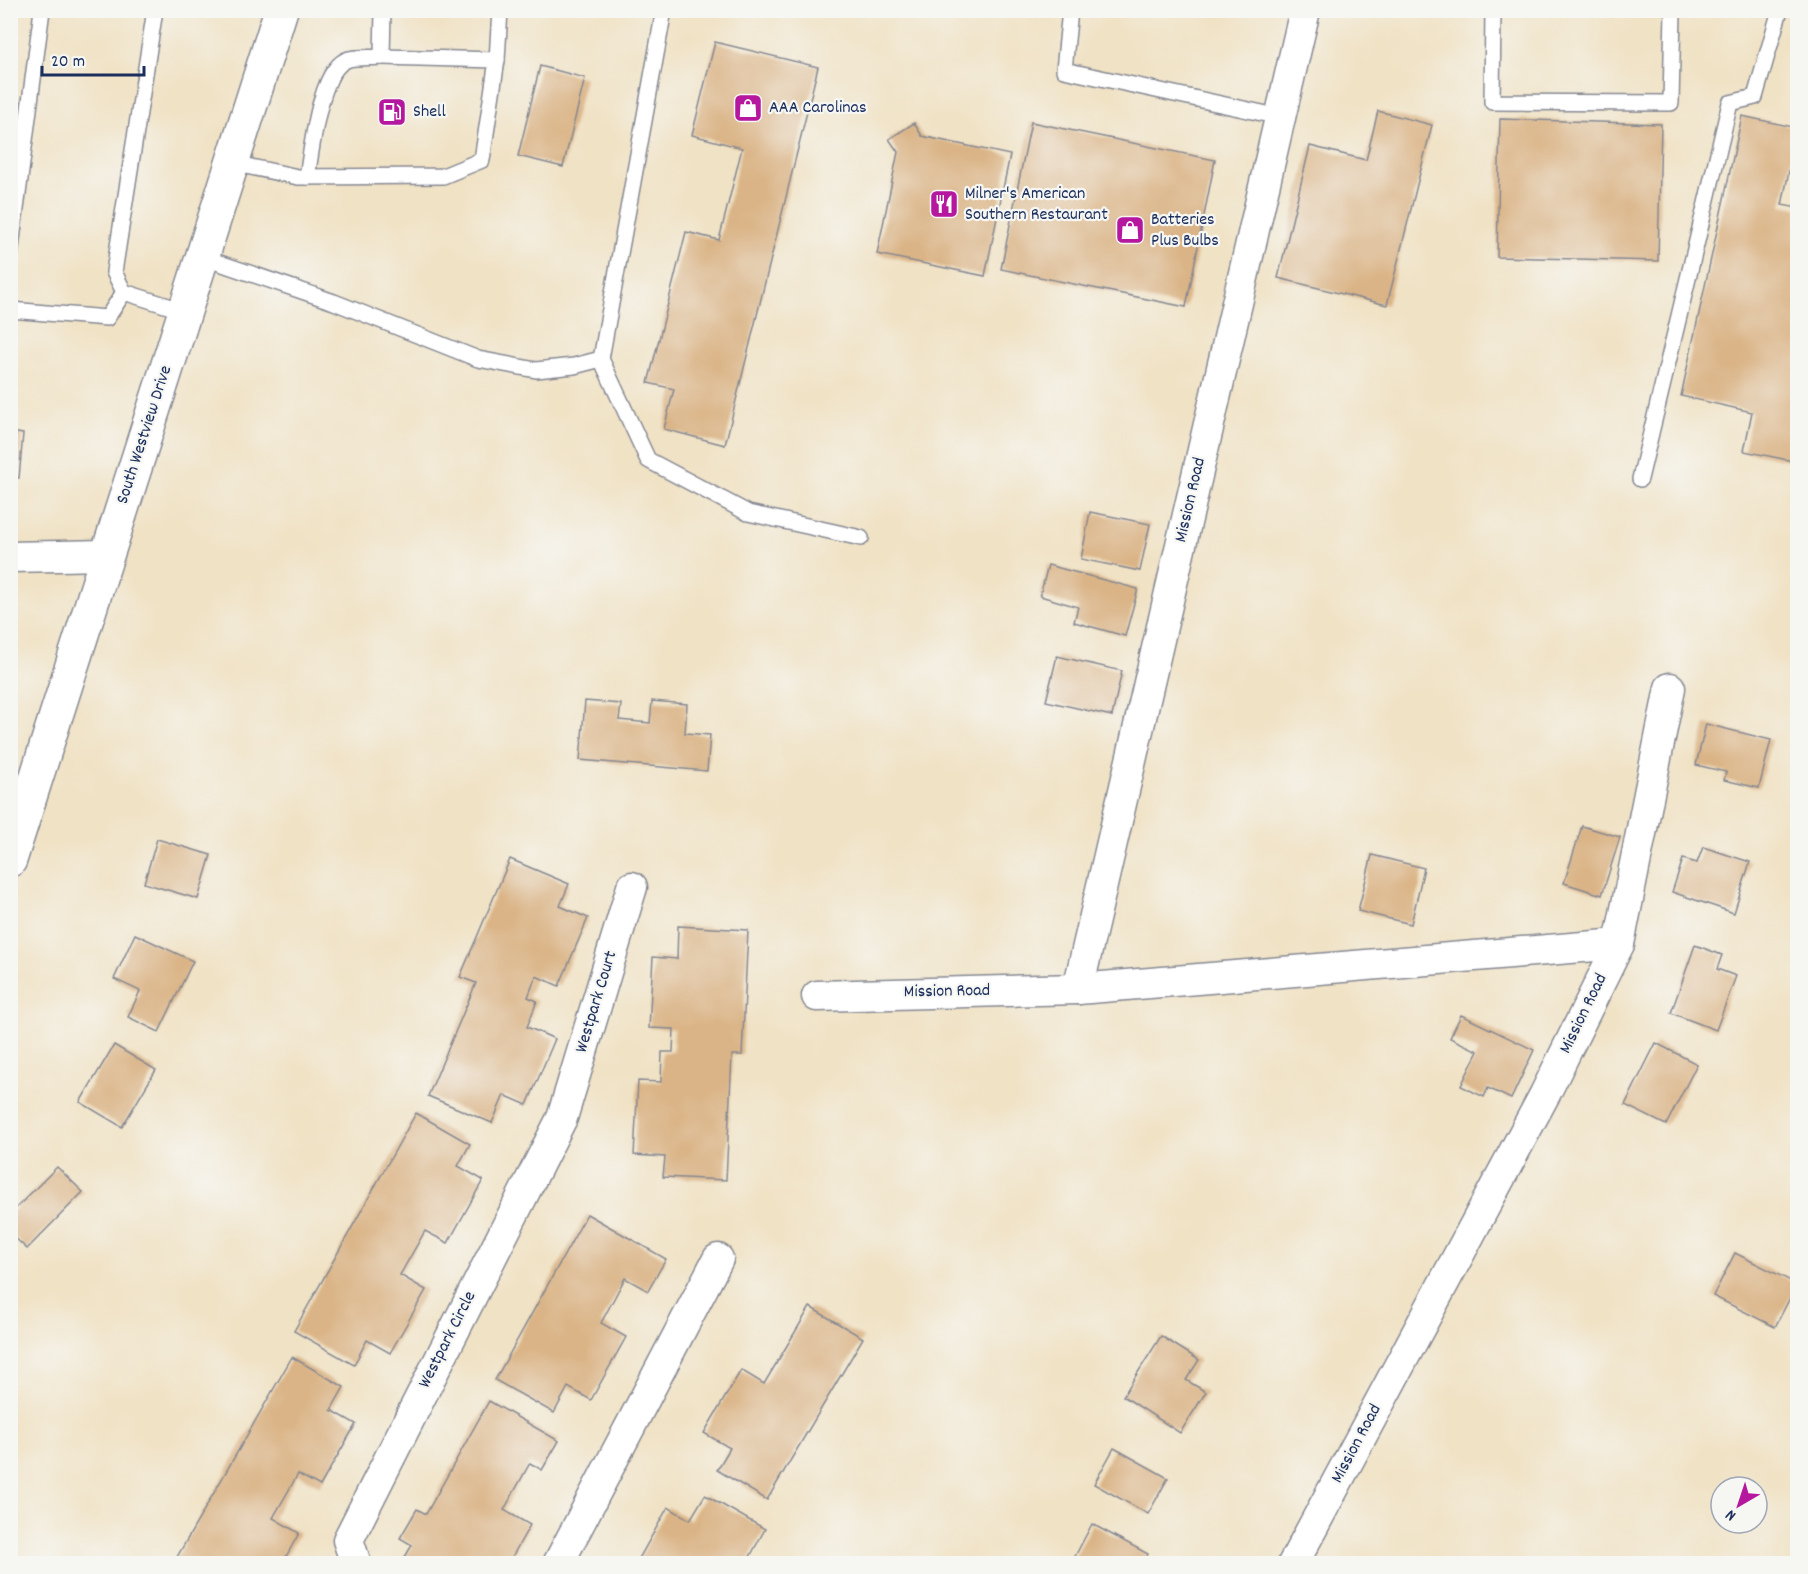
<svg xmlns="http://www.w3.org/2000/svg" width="1808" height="1574" font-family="Dekko,sans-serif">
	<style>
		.building { fill: #dab486 }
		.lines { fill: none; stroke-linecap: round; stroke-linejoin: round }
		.service-casing { stroke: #868892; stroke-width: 18 }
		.minor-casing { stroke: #868892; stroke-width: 33 }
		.tertiary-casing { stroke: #868892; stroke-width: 36 }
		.service { stroke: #fff; stroke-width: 15 }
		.minor { stroke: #fff; stroke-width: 30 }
		.tertiary { stroke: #fff; stroke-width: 33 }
		.labels { text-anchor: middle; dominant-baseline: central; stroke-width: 4.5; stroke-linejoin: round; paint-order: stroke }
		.poi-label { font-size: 18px; fill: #1b2f5e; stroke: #f6f6f2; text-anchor: start }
		.street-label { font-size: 18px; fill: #1b2f5e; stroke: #f6f6f2 }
	</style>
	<rect width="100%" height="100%" fill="#f6f6f2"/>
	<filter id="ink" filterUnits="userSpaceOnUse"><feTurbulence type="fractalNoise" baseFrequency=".0167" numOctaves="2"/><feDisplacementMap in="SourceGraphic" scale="12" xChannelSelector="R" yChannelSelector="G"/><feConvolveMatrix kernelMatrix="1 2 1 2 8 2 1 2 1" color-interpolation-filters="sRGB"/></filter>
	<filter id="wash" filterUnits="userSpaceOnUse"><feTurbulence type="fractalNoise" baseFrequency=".008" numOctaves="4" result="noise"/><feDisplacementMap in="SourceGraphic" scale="24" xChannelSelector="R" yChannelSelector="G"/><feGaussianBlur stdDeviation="1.35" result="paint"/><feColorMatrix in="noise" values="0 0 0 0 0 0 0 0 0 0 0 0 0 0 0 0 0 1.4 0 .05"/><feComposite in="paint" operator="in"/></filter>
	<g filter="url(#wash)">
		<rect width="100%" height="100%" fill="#f0e2c5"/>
		<g id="blocks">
			<g class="building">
				<polygon points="715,42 818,67 725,445 664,429 674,389 648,383 686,232 719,240 742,148 692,135"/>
				<polygon points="540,66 585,78 563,167 518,156"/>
				<polygon points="1378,111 1432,125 1387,305 1278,278 1310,146 1366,160"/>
				<polygon points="1742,116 1798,128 1782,205 1798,208 1798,462 1744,451 1752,412 1681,396"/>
				<polygon points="1500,119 1661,124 1658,261 1497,257"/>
				<polygon points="1031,122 1215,160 1186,307 1001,269"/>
				<polygon points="914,123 922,136 1010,155 985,276 877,254 898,152 889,139"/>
				<polygon points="10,432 23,434 19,478 10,477"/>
				<polygon points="1090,512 1150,524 1140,571 1081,559"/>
				<polygon points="1048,565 1138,589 1125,636 1074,622 1078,607 1040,596"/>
				<polygon points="1057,656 1122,671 1112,716 1046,701"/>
				<polygon points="585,701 621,704 619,720 650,723 652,701 687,704 685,733 710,735 707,771 580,760"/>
				<polygon points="1706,724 1771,740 1759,788 1724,780 1726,772 1696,765"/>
				<polygon points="1582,826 1620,837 1602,895 1564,883"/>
				<polygon points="157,839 211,855 198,899 144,883"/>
				<polygon points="1703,847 1750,862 1734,913 1672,892 1683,859 1697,863"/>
				<polygon points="1372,855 1424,868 1411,924 1358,911"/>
				<polygon points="510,859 569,884 560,906 588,918 559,986 536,976 528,997 537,1001 527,1027 555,1039 527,1105 504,1095 492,1123 428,1096 476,983 460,977"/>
				<polygon points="678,926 748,930 742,1055 732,1055 726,1180 663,1177 665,1157 634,1155 638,1081 661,1082 662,1052 673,1052 674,1029 649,1028 653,957 677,959"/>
				<polygon points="135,934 193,961 159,1032 128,1017 140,991 114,979"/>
				<polygon points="1695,945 1722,955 1717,969 1736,976 1716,1030 1671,1013"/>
				<polygon points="1461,1015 1534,1050 1511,1099 1488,1088 1484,1097 1461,1086 1478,1051 1450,1038"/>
				<polygon points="1656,1043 1697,1064 1666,1125 1625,1105"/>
				<polygon points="114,1045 156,1070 122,1127 80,1102"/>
				<polygon points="416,1113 470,1144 458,1166 483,1180 448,1243 425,1231 400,1275 426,1290 390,1353 367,1340 354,1365 294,1331"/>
				<polygon points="57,1167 83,1192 27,1249 10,1233 10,1214"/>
				<polygon points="587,1214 666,1259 648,1291 625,1278 601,1323 626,1337 591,1400 568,1387 554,1413 495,1380"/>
				<polygon points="1735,1253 1797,1284 1775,1327 1713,1296"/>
				<polygon points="810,1307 863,1338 767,1500 717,1470 730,1448 704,1433 741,1370 764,1384"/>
				<polygon points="1161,1336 1199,1360 1186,1380 1206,1392 1180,1433 1123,1396"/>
				<polygon points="292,1357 344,1387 331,1410 356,1424 320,1486 298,1474 273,1518 299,1533 282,1564 173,1564"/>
				<polygon points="489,1401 559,1441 542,1470 530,1463 504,1510 530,1525 508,1564 401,1564 412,1545 400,1538 417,1509 426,1514"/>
				<polygon points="1114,1448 1168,1478 1148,1514 1094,1484"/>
				<polygon points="705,1495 765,1529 746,1564 636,1564 668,1507 690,1520"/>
				<polygon points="1092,1524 1148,1554 1142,1564 1071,1564"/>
			</g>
		</g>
	</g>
	<g filter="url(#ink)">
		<use href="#blocks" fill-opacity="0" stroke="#868892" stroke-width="1.5"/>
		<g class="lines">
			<g class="service-casing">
				<g id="service">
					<polyline points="155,10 114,272 124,292 184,311"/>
					<polyline points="383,10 382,57 497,60 500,10"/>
					<polyline points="664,10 601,359 648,460 748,513 861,538"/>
					<polyline points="1070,10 1064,70 1280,117"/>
					<polyline points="1493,10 1492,102 1671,103 1673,10"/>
					<polyline points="232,163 298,177 443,176 482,160 497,60"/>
					<path d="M307,177C312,150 319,67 349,59C359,57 371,58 382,57"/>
					<polyline points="10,255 42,10"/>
					<polyline points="202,257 334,302 478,359 536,370 574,366 601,359"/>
					<polyline points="10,310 107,318 124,292"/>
					<polyline points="1640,479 1730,103 1755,97 1780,10"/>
				</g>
			</g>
			<g class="minor-casing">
				<g id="minor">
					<polyline points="10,557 107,555"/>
					<polyline points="1078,989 1305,10"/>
					<polyline points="817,996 1078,989 1619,944"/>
					<polyline points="356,1564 348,1540 562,1118 632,887"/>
					<polyline points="558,1564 718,1259"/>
					<polyline points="1293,1564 1545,1094 1619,944 1670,688"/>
				</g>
			</g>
			<g class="tertiary-casing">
				<polyline id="tertiary" points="10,860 281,10"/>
			</g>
			<use href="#service" class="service"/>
			<use href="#minor" class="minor"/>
			<use href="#tertiary" class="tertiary"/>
		</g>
	</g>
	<defs>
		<g id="shop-square" transform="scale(1.5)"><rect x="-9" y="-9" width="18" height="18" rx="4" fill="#b5179e" stroke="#f6f6f2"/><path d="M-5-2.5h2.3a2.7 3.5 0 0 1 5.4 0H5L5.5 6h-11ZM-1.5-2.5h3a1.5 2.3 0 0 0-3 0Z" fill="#fff"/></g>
		<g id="fuel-square" transform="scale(1.5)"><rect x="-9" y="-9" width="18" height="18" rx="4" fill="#b5179e" stroke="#f6f6f2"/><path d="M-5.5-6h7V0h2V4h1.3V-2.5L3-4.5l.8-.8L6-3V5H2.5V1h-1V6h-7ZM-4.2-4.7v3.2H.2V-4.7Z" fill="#fff"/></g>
		<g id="restaurant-square" transform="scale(1.5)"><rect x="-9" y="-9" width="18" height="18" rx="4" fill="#b5179e" stroke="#f6f6f2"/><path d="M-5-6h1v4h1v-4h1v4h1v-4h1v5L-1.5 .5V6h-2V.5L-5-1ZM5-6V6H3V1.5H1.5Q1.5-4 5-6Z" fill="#fff"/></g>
	</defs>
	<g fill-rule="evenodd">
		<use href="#shop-square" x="748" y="108"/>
		<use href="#fuel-square" x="392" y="112"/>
		<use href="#restaurant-square" x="944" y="204"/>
		<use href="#shop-square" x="1130" y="230"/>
	</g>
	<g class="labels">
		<g class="poi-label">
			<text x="769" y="108">AAA Carolinas</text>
			<text x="413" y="112">Shell</text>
			<text x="965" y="194">Milner's American<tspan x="965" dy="21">Southern Restaurant</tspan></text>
			<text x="1151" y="220">Batteries<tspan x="1151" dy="21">Plus Bulbs</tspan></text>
		</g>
		<g class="street-label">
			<text transform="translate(145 435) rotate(-72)">South Westview Drive</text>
			<text transform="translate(1191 500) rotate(-77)">Mission Road</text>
			<text transform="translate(947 992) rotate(-1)">Mission Road</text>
			<text transform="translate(597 1002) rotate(-73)">Westpark Court</text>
			<text transform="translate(1584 1014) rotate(-64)">Mission Road</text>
			<text transform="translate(448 1340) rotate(-63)">Westpark Circle</text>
			<text transform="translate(1357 1444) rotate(-62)">Mission Road</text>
		</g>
	</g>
	<rect width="1808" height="1574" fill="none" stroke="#f6f6f2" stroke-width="36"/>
	<g transform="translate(1739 1505) rotate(219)"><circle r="28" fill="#f6f6f2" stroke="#9ea6b7" stroke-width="1.5"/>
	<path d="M0-4.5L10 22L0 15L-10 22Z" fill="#b5179e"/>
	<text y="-9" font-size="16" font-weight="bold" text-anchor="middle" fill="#1b2f5e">N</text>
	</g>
	<path d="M42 66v9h102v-9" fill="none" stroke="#1b2f5e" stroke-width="3"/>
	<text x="51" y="66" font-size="18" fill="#1b2f5e" stroke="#f6f6f2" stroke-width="4.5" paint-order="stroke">20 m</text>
</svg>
